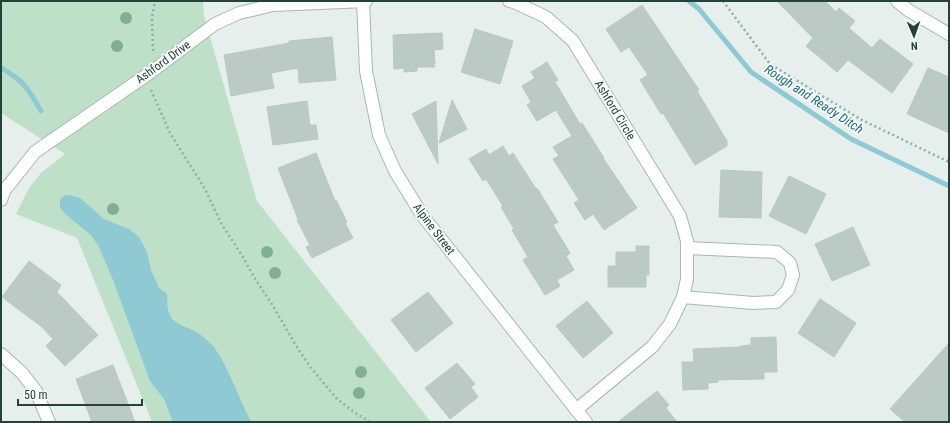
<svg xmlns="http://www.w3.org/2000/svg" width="950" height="423" font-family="'Roboto Condensed',sans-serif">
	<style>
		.green { fill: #bfe0c8 }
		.water { fill: #8ec9d4 }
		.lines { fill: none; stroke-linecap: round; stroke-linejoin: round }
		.stream { stroke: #8ec9d4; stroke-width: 5 }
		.building { fill: #bbcac4; stroke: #b8c9c2 }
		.street-casing { stroke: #a8b8b2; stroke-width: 14 }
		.secondary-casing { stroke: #a4bbb3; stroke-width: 14 }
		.path { stroke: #86b3a5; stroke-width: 2.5; stroke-dasharray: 2 3; stroke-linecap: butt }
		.street { stroke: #fff; stroke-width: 12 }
		.secondary { stroke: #fff; stroke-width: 12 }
		.tree { fill: #80af93 }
		.labels { text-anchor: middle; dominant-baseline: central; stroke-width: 3.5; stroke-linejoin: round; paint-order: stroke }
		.street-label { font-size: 12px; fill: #24423a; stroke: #f7fbf9 }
		.water-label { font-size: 13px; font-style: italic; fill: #1c6f80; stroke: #f7fbf9 }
	</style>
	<rect width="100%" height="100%" fill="#e6efeb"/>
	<polygon class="green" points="1,1 203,1 204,16 257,201 431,422 152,422 77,238 16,214 29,188 41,173 65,154 1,113"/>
	<path class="water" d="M65,195H70L80,198L104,219L129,229L139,237L147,252L151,270L159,288L167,294C168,301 166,308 170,315C174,325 189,327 198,333C204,337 209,342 214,347C230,370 238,397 251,422H173L164,399L150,381L113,280L98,245L91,235L65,214L60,208V199Z"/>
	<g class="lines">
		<g class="stream">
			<polyline points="689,1 699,9 751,72 851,139 949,186"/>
			<path d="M1,68C24,81 28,88 41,111"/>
		</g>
	</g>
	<g class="building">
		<polygon points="777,1 825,1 836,12 839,8 855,21 849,28 872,48 880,39 913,64 892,93 848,60 837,72 806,46 813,38"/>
		<polygon points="642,5 699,90 697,91 727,141 727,146 695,165 663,113 661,114 640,80 648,75 629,47 621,52 606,29"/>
		<polygon points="475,29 513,41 500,84 461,72"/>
		<polygon points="442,33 443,49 434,50 435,64 433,63 435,67 417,67 417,71 404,72 404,68 394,69 393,35"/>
		<polygon points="332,37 336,80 299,83 298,68 271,73 274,88 231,96 224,55 289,43 289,41"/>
		<polygon points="547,62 558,80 555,82 580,124 582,123 604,158 603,158 637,208 604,230 593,214 585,220 574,203 579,200 553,159 559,156 553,147 572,136 556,110 537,121 527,105 531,102 522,86 535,78 531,72"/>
		<polygon points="928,68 949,77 949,133 907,114"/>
		<polygon points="452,100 467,129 439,143"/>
		<polygon points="307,101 310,125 316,125 318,139 273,145 267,107"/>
		<polygon points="436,101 438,164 412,114"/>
		<polygon points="503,146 509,156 513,153 536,189 537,188 558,222 553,225 570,253 566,256 574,270 557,280 560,286 545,295 523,260 528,257 512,230 514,229 501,207 503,206 486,179 483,181 469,159 486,149 489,155"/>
		<polygon points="316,153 335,201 336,200 347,222 345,223 353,238 312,258 306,247 310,245 297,220 298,219 278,168"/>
		<polygon points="721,170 762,172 761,218 719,217"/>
		<polygon points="789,176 826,194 806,234 769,216"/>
		<polygon points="853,227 870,265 832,281 815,244"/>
		<polygon points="636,246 649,246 649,275 646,275 646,287 608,287 608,266 616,266 616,252 636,252"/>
		<polygon points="29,261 61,285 57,292 98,335 65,366 46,346 53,339 42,327 2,297"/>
		<polygon points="428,292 453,323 416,352 391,320"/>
		<polygon points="820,299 856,323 834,357 798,333"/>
		<polygon points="587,301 613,333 583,358 556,326"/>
		<polygon points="776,337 777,372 764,372 764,379 718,380 718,382 708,383 708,389 683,390 682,362 694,362 693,349 740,347 740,346 751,345 751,338"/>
		<polygon points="949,343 949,422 905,422 890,409"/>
		<polygon points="457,363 475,384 471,387 478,397 450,419 425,388"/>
		<polygon points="113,365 135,422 92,422 76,379"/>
		<polygon points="657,391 669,405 666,408 677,422 618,422"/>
	</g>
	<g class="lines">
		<g class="street-casing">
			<g id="street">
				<polyline points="509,1 514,2 546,17 573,41 680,216 687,241 687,279 683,297 670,324 652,347 576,410"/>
				<polyline points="897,1 908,10 949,34"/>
				<polyline points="1,200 4,191 35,152 151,72 215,24 239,13 273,5 366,1"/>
				<polyline points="683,297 753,303 776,302 788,290 793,275 790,263 777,252 687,248"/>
				<polyline points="1,354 22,373 36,391 49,422"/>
			</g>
		</g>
		<g class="secondary-casing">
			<polyline id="secondary" points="363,1 366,71 379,135 395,171 422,215 586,422"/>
		</g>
		<g class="path">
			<polyline points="723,1 770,64 860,119 949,162"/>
			<polyline points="153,51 152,17 155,1"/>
			<polyline points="151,90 170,133 205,189 221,223 243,257 254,277 273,306 298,349 311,368 336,398 354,412 370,422"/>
		</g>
		<use href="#street" class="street"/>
		<use href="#secondary" class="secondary"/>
	</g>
	<g class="tree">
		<circle cx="126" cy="18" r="6"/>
		<circle cx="117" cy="46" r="6"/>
		<circle cx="113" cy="209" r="6"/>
		<circle cx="267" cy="252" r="6"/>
		<circle cx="275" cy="273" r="6"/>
		<circle cx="361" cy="372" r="6"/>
		<circle cx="359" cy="393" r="6"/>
	</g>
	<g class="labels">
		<g class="street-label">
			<text transform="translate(163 62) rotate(-36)">Ashford Drive</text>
			<text transform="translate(615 110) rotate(59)">Ashford Circle</text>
			<text transform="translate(434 229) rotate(53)">Alpine Street</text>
		</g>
		<g class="water-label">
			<text transform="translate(814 99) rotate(33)">Rough and Ready Ditch</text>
		</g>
	</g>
	<rect width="950" height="423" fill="none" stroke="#24423a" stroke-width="4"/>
	<g transform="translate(914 36) rotate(178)" stroke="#f7fbf9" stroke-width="3" paint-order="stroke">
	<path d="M0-3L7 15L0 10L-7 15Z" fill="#24423a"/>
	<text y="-6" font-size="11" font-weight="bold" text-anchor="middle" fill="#24423a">N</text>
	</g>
	<path d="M18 399v6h124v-6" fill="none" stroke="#24423a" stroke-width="2"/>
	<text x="24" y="399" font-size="12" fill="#24423a" stroke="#f7fbf9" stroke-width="3" paint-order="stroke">50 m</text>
</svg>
